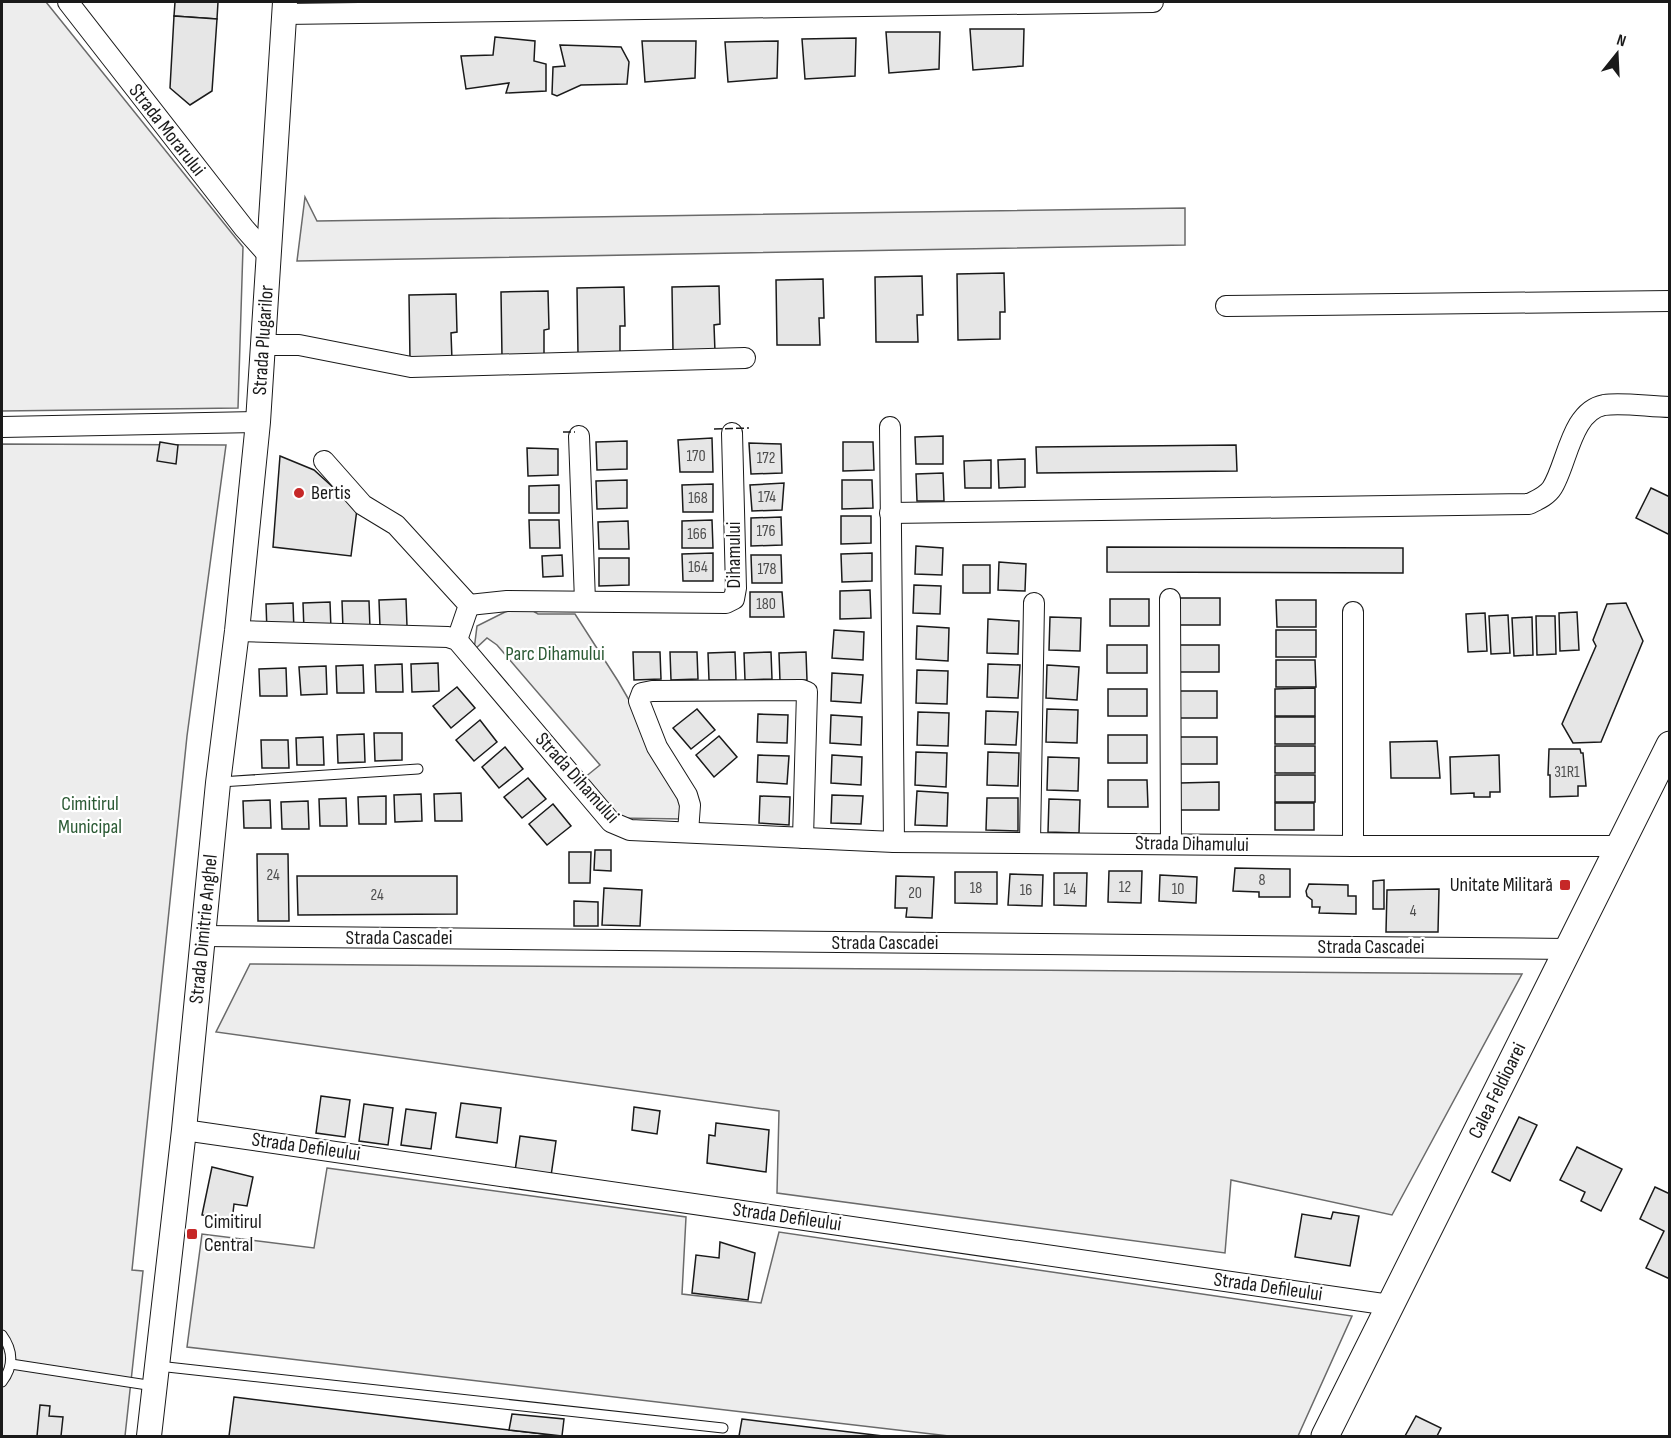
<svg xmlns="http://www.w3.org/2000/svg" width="1671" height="1438" font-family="'Sofia Sans Condensed',sans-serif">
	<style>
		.built { fill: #ededed; stroke: #6a6a6a; stroke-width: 1.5 }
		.building { fill: #e6e6e6; stroke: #1a1a1a; stroke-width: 1.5 }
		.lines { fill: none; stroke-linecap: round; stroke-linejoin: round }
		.service-casing { stroke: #1a1a1a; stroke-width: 11 }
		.minor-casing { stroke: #1a1a1a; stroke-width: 22 }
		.tertiary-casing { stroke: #1a1a1a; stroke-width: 26 }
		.secondary-casing { stroke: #1a1a1a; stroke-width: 29 }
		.service { stroke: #fff; stroke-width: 9 }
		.minor { stroke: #fff; stroke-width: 20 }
		.tertiary { stroke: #fff; stroke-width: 24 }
		.secondary { stroke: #fff; stroke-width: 27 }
		.fence { stroke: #1a1a1a; stroke-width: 1.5; stroke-dasharray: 8 3; stroke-linecap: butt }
		.poi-dot { fill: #c62828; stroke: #fff; stroke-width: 2 }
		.labels { text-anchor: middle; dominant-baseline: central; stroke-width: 4.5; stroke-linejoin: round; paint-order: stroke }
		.number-label { font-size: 16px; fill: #4d4d4d }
		.street-label { font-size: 20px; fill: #1a1a1a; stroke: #fff }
		.poi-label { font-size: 20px; fill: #1a1a1a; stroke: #fff; text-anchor: start }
		.park-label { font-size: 20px; fill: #2b5a34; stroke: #fff }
	</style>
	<rect width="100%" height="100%" fill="#fff"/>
	<g class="built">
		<polygon points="2,2 46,2 243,247 238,408 2,411"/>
		<polygon points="305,197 317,221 1185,208 1185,245 297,261"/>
		<polygon points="2,444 226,445 187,736 132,1270 143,1271 125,1436 2,1436"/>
		<polygon points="525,606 538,614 575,614 618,681 673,776 685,819 616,818 584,778 600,765 497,645 487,638 474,650 477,626 505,612"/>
		<polygon points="250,964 1522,974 1392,1215 1231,1180 1225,1253 777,1193 779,1111 216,1032"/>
		<polygon points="327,1168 686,1217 682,1294 761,1303 779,1232 1352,1316 1298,1436 949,1436 187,1347 202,1234 314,1248"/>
	</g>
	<g class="building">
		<polygon points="175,2 218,2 217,19 174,16"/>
		<polygon points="174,16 217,19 212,91 190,105 170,88"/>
		<polygon points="970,29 1024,29 1023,66 973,70"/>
		<polygon points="886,32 940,32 939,69 889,73"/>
		<polygon points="495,37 535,41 534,61 546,64 546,91 506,93 509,83 466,89 461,56 493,55"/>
		<polygon points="856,38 855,76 805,79 802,39"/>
		<polygon points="642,41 696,41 695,78 645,82"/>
		<polygon points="778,41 777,78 728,82 725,42"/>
		<polygon points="560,45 621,47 629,62 627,84 581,85 557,96 552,94 553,67 565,66"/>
		<polygon points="1004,273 1005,312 1000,312 1000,339 958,340 957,274"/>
		<polygon points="922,276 923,315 917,315 918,342 876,342 875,277"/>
		<polygon points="823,279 824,318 819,318 820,345 777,345 776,280"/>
		<polygon points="719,286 720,324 714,325 715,352 673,352 672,287"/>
		<polygon points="624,287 625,326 620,326 620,353 578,354 577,288"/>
		<polygon points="548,291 549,329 544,330 544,357 502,357 501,292"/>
		<polygon points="456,294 457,332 451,333 452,360 410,360 409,295"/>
		<polygon points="943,436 943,464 916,464 915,437"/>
		<polygon points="712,438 713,472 680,472 678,440"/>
		<polygon points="627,441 627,469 597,470 596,442"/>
		<polygon points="160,442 178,445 176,464 157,461"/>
		<polygon points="843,442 873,442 874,470 843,471"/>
		<polygon points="749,443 781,444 782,473 751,474"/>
		<polygon points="1236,445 1237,471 1037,473 1036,447"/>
		<polygon points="527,448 558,449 558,475 528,476"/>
		<polygon points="280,456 314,470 357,509 351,556 273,547"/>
		<polygon points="1025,459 1025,487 999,488 998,460"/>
		<polygon points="991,460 991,488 965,488 964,461"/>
		<polygon points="943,473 944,501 917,501 916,474"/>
		<polygon points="627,480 627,508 597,509 596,481"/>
		<polygon points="842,480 872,480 873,508 842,509"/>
		<polygon points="784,483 782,510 752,511 750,485"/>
		<polygon points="713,484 713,512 683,512 682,485"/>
		<polygon points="559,485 559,513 529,513 529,486"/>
		<polygon points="1651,488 1670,497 1670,535 1636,518"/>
		<polygon points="841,516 871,516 871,543 841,544"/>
		<polygon points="781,517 782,545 751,546 751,518"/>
		<polygon points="529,520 559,520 560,548 530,548"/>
		<polygon points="712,520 713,548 682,548 682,521"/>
		<polygon points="628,521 629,549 599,549 598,522"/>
		<polygon points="916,546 943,548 942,575 915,574"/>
		<polygon points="1107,547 1403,548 1403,573 1107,572"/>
		<polygon points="713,553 713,581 683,581 682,554"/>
		<polygon points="872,553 872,581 842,582 841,554"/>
		<polygon points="562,555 563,576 543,577 542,556"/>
		<polygon points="751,555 781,555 782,583 752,583"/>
		<polygon points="599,558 629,558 629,585 599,586"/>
		<polygon points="999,562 1026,564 1025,591 998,590"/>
		<rect x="963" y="565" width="27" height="28"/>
		<polygon points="914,585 941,586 940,614 913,613"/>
		<polygon points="870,590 871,618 840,619 840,591"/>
		<polygon points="750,592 782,592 784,617 750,617"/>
		<rect x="1180" y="598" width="40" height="27"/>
		<polygon points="406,599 407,626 380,627 379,600"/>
		<rect x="1110" y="599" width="39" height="27"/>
		<polygon points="1276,600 1316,600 1316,627 1277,627"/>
		<polygon points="342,601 369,601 370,628 343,629"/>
		<polygon points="330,602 331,629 304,630 303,603"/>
		<polygon points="293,603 294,631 267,631 266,604"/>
		<polygon points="1626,603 1643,641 1601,742 1573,743 1562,724 1596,646 1593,640 1607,604"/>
		<polygon points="1577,612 1579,650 1560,651 1559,613"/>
		<polygon points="1485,613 1487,651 1468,652 1466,614"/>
		<polygon points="1508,615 1510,653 1491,654 1489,616"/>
		<polygon points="1536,616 1555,616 1556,654 1537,655"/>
		<polygon points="1050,617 1081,618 1080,651 1049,650"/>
		<polygon points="1532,617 1533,655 1514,656 1512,618"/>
		<polygon points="988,619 1019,621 1018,654 987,653"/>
		<polygon points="917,626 949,628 948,661 916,659"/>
		<polygon points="834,630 864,632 863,660 832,658"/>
		<rect x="1276" y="630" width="40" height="27"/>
		<rect x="1107" y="645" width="40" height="28"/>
		<polygon points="1180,645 1219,645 1219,672 1179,672"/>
		<polygon points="633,652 660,652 661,679 634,680"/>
		<polygon points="670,652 697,652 698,679 671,680"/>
		<polygon points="735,652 736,680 709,680 708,653"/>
		<polygon points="771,652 772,679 745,680 744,653"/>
		<polygon points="806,652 807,680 780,681 779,653"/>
		<polygon points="1276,660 1315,660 1316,687 1276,687"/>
		<polygon points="438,663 439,691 412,692 411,664"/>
		<polygon points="402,664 403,692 376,692 375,665"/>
		<polygon points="988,664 1020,665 1018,698 987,697"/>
		<polygon points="363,665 364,693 337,693 336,666"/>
		<polygon points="1047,665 1079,667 1077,700 1046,698"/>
		<polygon points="326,666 327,694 301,695 299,667"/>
		<polygon points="286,668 287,696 260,696 259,669"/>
		<polygon points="917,670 948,671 947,704 916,703"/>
		<polygon points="832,673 863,675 861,703 831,701"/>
		<polygon points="457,687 475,708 451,728 433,706"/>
		<polygon points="1315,688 1315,716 1275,716 1275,689"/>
		<rect x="1108" y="689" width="39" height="27"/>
		<rect x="1178" y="691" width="39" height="27"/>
		<polygon points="697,709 715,730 691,749 673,728"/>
		<polygon points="1047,709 1078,710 1077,743 1046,742"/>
		<polygon points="986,711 1018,712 1016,745 985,744"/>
		<polygon points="918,712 949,713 948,746 917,745"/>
		<polygon points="758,714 788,715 787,743 757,742"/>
		<polygon points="831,715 862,717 861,745 830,743"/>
		<rect x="1275" y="717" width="40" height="27"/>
		<polygon points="480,720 497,742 474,761 456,740"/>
		<polygon points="374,733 402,733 402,760 375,761"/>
		<polygon points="364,734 365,762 338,763 337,735"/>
		<rect x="1108" y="735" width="39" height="28"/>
		<polygon points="719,736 737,757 714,777 696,755"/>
		<polygon points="323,737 324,765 297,765 296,738"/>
		<polygon points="1177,737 1217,737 1217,764 1178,764"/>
		<polygon points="261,740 288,740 289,768 262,768"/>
		<polygon points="1437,741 1440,778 1391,778 1390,742"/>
		<rect x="1275" y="746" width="40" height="27"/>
		<polygon points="505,747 523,769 499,788 482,767"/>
		<polygon points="1549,749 1580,749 1581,753 1583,753 1586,786 1578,786 1578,796 1550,797 1550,775 1548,775"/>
		<polygon points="916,752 947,753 946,787 915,785"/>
		<polygon points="988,752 1019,753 1018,786 987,785"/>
		<polygon points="758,755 789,756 787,784 757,782"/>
		<polygon points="832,755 862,757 861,785 831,783"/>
		<polygon points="1499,755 1500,792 1490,792 1490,797 1474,797 1474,793 1451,794 1450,757"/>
		<polygon points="1048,757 1079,758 1078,791 1047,790"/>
		<rect x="1275" y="775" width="40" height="27"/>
		<polygon points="528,778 546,799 522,818 504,797"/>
		<polygon points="1108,780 1147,780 1148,807 1108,807"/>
		<polygon points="1219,782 1219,810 1179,810 1180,783"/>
		<polygon points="917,791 948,793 947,826 915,825"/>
		<polygon points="461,793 462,821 435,821 434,794"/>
		<polygon points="421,794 422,821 395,822 394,795"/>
		<polygon points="832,795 863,796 861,824 831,823"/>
		<polygon points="386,796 386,824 359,824 358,797"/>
		<polygon points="760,796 790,797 789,825 759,823"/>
		<polygon points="346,798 347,826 320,826 319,799"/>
		<polygon points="987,798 1018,798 1018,831 986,830"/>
		<polygon points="1049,799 1080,800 1079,833 1048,832"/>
		<polygon points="270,800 271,828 244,828 243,801"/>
		<polygon points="308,801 309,829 282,829 281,802"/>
		<rect x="1275" y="803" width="39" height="27"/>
		<polygon points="553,804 571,826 547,845 529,824"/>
		<polygon points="595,850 611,850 611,871 594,870"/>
		<polygon points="569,852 591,852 590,883 569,883"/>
		<polygon points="257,854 288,854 289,921 258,921"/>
		<polygon points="1235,868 1290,869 1290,897 1259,897 1259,892 1233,891"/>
		<polygon points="1109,871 1142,871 1141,903 1108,902"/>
		<polygon points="955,872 997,872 997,904 955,903"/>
		<polygon points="1054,873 1087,873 1086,906 1054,905"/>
		<polygon points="1010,874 1043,875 1042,906 1008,905"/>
		<polygon points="1160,875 1197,877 1196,903 1159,901"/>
		<polygon points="297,876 457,876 457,914 298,915"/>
		<polygon points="896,876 934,877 932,918 906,917 907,908 895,908"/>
		<polygon points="1384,880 1384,909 1373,909 1373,881"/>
		<polygon points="1309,884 1348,885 1348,896 1356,896 1356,914 1319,913 1320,907 1312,907 1312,900 1307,896 1306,891"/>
		<polygon points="604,888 642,890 640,926 602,925"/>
		<polygon points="1439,889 1438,932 1386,932 1387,890"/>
		<polygon points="574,901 598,902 598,926 574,926"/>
		<polygon points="321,1096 350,1100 345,1137 316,1133"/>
		<polygon points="461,1103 501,1108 497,1143 456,1137"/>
		<polygon points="364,1104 393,1108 388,1145 359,1141"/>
		<polygon points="634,1107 660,1111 657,1134 632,1130"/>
		<polygon points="406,1109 436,1113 431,1149 401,1145"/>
		<polygon points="1519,1117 1537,1125 1510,1181 1492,1172"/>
		<polygon points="716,1123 769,1130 766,1172 707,1163 709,1135 715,1136"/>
		<polygon points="520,1136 556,1141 551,1176 515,1171"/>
		<polygon points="1577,1147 1622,1169 1601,1211 1581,1201 1585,1192 1560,1180"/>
		<polygon points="212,1167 253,1177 247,1206 234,1204 232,1221 202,1215"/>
		<polygon points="1655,1187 1670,1194 1670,1279 1646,1268 1664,1231 1640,1219"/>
		<polygon points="1333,1212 1359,1216 1350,1266 1295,1257 1302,1214 1331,1219"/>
		<polygon points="720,1242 755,1253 748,1300 692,1293 696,1255 719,1258"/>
		<polygon points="234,1397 509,1430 561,1436 229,1436"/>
		<polygon points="40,1405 50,1406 49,1416 63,1417 61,1436 37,1436"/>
		<polygon points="512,1414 564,1419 562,1436 509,1430"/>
		<polygon points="1416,1416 1441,1428 1437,1436 1405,1436"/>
		<polygon points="742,1419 883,1436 739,1436"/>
	</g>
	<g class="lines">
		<g class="service-casing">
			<g id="service">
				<polyline points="220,782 418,769"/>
				<path d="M2,1335C13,1350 14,1366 2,1382"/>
				<polyline points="11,1364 154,1386"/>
				<polyline points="158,1366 723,1428"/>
			</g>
		</g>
		<g class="minor-casing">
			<g id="minor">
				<polyline points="68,2 244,228 269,256"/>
				<polyline points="284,14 1153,2"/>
				<polyline points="1226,306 1670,301"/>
				<polyline points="263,345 299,345 411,367 745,358"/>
				<polyline points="2,427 258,422"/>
				<polyline points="890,427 894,842"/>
				<polyline points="579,436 585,601"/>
				<polyline points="324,461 363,505 396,525 469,605 457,640"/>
				<path d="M890,513L1529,504C1537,500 1547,496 1552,488C1567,465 1571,411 1604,405C1623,402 1650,407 1670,407"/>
				<polyline points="1170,599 1171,844"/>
				<polyline points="469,605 507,601 726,603 734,599 736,588 732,433"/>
				<polyline points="237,631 448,637 457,640 611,822 630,830 894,842 1353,846 1619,846"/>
				<polyline points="688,832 690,805 687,795 657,747 639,701 642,693 652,691 802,690 807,692 803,838"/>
				<polyline points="1030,843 1034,603"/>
				<polyline points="1353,846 1353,612"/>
				<polyline points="203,936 1567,949"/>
				<polyline points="184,1130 1390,1305"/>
			</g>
		</g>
		<g class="tertiary-casing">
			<g id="tertiary">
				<path id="s1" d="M149,1436L184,1130L218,783L237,631L258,422L285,2"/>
			</g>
		</g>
		<g class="secondary-casing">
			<g id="secondary">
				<path id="s2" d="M1325,1436L1670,745"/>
			</g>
		</g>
		<use href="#service" class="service"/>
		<use href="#minor" class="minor"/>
		<use href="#tertiary" class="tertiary"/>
		<use href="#secondary" class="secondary"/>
		<g class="fence">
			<polyline points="714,429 749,428"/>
			<polyline points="563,432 575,432"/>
		</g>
	</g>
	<g class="poi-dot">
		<circle cx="299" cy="493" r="6"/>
		<rect x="1559" y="879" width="12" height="12" rx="3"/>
		<rect x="186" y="1228" width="12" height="12" rx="3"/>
	</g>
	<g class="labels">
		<g class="number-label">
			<text x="696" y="456">170</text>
			<text x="766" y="458">172</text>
			<text x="767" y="497">174</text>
			<text x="698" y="498">168</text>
			<text x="766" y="531">176</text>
			<text x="697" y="534">166</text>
			<text x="698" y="567">164</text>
			<text x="767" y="569">178</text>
			<text x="766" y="604">180</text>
			<text x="1567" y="772">31R1</text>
			<text x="273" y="875">24</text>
			<text x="1262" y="880">8</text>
			<text x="1125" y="887">12</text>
			<text x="976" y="888">18</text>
			<text x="1070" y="889">14</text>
			<text x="1178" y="889">10</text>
			<text x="1026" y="890">16</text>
			<text x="915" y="893">20</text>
			<text x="377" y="895">24</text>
			<text x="1413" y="911">4</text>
		</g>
		<g class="street-label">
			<text transform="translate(167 130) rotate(52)">Strada Morarului</text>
			<text stroke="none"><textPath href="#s1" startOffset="1102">Strada Plugarilor</textPath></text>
			<text transform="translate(734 555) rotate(-90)">Dihamului</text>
			<text transform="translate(577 778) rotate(48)">Strada Dihamului</text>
			<text transform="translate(1192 844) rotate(1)">Strada Dihamului</text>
			<text stroke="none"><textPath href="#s1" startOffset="510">Strada Dimitrie Anghel</textPath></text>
			<text x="399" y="938">Strada Cascadei</text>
			<text x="885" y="943">Strada Cascadei</text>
			<text x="1371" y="947">Strada Cascadei</text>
			<text stroke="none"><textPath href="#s2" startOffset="386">Calea Feldioarei</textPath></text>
			<text transform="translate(306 1147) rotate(8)">Strada Defileului</text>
			<text transform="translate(787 1217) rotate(8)">Strada Defileului</text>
			<text transform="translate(1268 1287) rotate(8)">Strada Defileului</text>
		</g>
		<g class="poi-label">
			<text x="311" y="493">Bertis</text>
			<text x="1553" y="885" text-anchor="end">Unitate Militară</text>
			<text x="204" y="1222">Cimitirul<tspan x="204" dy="23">Central</tspan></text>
		</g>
		<g class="park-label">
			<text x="555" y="654">Parc Dihamului</text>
			<text x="90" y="804">Cimitirul<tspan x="90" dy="23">Municipal</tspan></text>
		</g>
	</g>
	<rect width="1671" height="1438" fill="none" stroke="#1a1a1a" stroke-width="6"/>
	<g transform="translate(1617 54) rotate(18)" stroke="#ffffff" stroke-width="4.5" paint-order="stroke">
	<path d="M0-4.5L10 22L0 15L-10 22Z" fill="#1a1a1a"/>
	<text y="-9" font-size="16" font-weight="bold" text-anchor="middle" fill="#1a1a1a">N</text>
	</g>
</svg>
